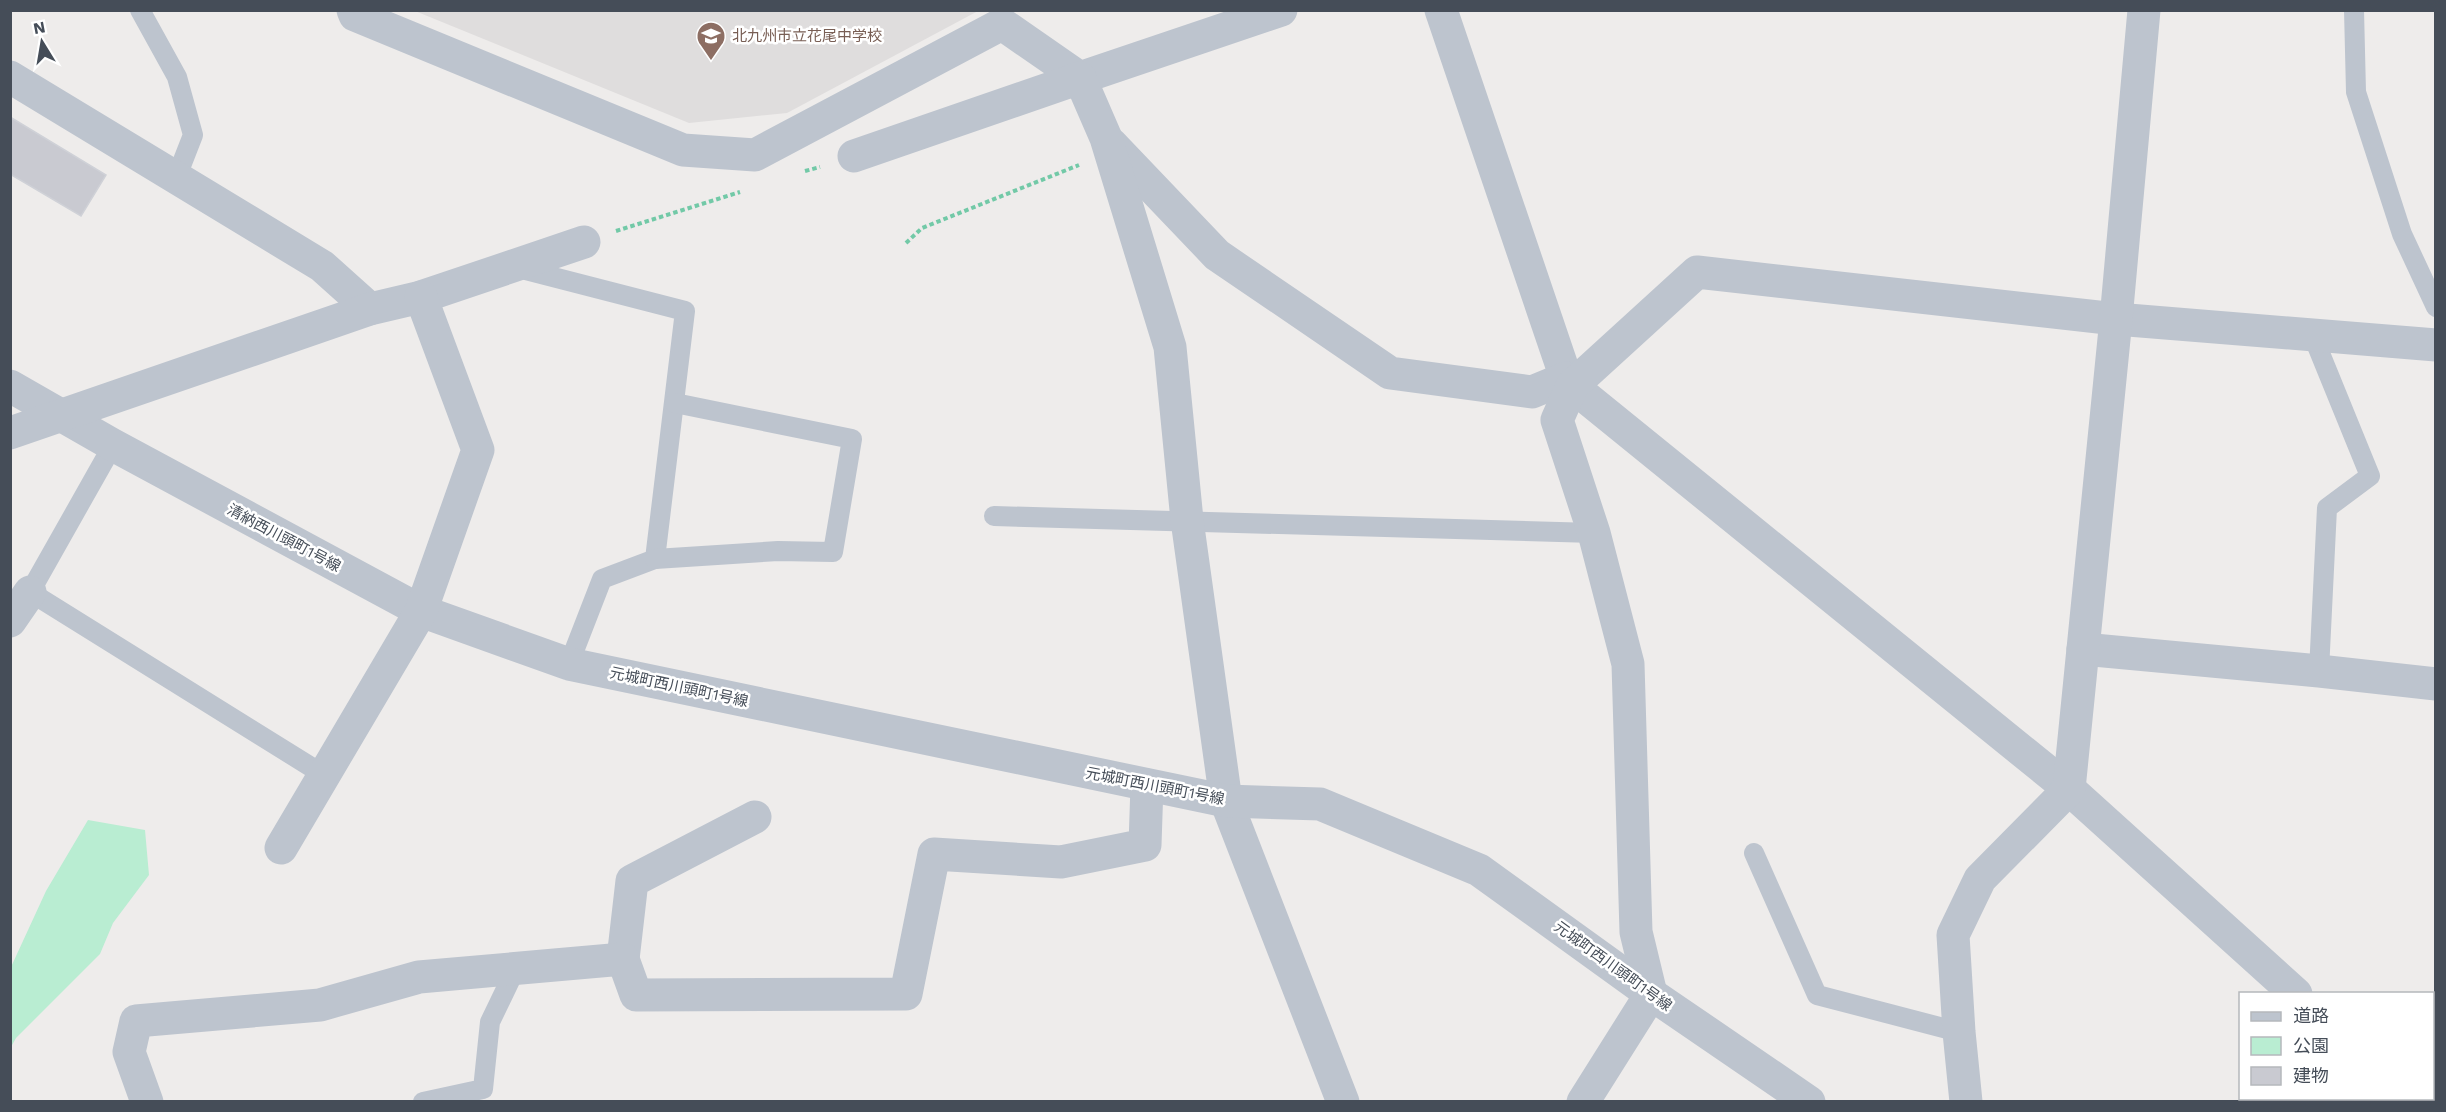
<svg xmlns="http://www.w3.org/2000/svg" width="2446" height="1112" font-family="'Work Sans','Noto Sans JP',sans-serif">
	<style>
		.education { fill: #dfdddd }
		.green { fill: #b9edd2 }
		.building { fill: #c9cad1; stroke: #cfd1d7; stroke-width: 1.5 }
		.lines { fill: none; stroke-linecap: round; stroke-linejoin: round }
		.path { stroke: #72c9a7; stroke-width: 4; stroke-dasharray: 4.5 3; stroke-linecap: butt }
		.service { stroke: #bdc4ce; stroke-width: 20 }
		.minor { stroke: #bdc4ce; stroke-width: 33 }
		.labels { text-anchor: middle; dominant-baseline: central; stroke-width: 5; stroke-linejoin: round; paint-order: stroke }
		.education-label { font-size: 15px; fill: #785e54; stroke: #fff; text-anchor: start }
		.street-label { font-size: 15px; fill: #454d58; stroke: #fff }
	</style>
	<rect width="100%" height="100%" fill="#eeeceb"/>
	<polygon class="education" points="415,11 978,11 787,113 689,123"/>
	<polygon class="green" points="88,820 145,830 149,875 113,923 100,954 16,1038 11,1047 11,967 46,891"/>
	<polygon class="building" points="10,117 106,175 81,216 10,174"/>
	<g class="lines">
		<g class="path">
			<polyline points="805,171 820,167"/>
			<polyline points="616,231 740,192"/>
			<polyline points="906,243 922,228 1079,165"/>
		</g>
		<g class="service">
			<polyline points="140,10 177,77 193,135 177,176"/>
			<polyline points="2354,10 2356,92 2402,234 2436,307"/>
			<polyline points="518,268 685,311 655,559 602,579 569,664"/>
			<polyline points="2313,336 2370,476 2327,508 2319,671"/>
			<polyline points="113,445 30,592 324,775"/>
			<polyline points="994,516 1594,533"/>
			<polyline points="655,559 778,551 833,552 852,439 675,403"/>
			<polyline points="1754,853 1817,995 1959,1032"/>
			<polyline points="423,1102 483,1089 490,1022 516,968"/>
		</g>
		<g class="minor">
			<polyline points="353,10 355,15 683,150 755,155 1002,24 1080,78 1281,10"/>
			<polyline points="1441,10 1566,378 1572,386 2069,789 2296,994"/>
			<polyline points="10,77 322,266 370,309"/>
			<polyline points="1111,144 1217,255 1390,373 1532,392 1566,378"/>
			<polyline points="854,156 1080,78 1106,138 1170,347 1187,520 1226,801 1343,1102"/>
			<polyline points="10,386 113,445 421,611 569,664 1226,801 1320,804 1479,870 1651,994 1809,1102"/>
			<polyline points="10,433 370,309 421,297 584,242"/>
			<polyline points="10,621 30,592"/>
			<polyline points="2083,649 2319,671 2436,684"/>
			<polyline points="281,848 421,611 478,450 421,297"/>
			<polyline points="623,959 632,881 755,817"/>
			<polyline points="2412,1098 2415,1102"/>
			<polyline points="147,1102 129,1052 136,1021 320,1005 419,977 623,959 636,995 906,994 934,854 1061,862 1145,845 1147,785"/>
			<polyline points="1583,1102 1651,994 1636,932 1628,664 1594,533 1557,420 1572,386 1697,272 2116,319 2436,345"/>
			<polyline points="1966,1102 1959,1032 1953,935 1980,879 2069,789 2116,319 2144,10"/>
		</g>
	</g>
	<defs>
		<g id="school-pin" transform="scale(1.5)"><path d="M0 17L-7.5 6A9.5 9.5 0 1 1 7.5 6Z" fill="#8d6e63" stroke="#fff"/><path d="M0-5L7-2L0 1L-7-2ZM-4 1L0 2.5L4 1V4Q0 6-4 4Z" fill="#fff"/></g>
	</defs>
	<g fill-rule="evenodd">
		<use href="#school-pin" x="711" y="36"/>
	</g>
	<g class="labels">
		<g class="education-label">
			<text x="732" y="36">北九州市立花尾中学校</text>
		</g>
		<g class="street-label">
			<text transform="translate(284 538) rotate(28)">清納西川頭町1号線</text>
			<text transform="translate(679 687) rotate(12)">元城町西川頭町1号線</text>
			<text transform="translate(1155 786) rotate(11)">元城町西川頭町1号線</text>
			<text transform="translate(1613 966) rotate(36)">元城町西川頭町1号線</text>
		</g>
	</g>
	<rect width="2446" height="1112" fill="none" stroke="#454d58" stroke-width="24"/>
	<rect x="2239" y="992" width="195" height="108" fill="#ffffff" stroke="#b5b8bc" stroke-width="1.5"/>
	<rect x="2251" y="1012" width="30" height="9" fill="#bdc4ce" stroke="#b5b8bc" stroke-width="1.5"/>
	<text x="2293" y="1022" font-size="18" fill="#454d58">道路</text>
	<rect x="2251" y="1037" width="30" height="18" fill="#b9edd2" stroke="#b5b8bc" stroke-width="1.5"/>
	<text x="2293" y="1052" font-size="18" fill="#454d58">公園</text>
	<rect x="2251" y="1067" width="30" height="18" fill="#c9cad1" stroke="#b5b8bc" stroke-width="1.5"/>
	<text x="2293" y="1082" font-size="18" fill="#454d58">建物</text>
	<g transform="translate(42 42) rotate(349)" stroke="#ffffff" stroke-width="4.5" paint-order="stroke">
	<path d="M0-4.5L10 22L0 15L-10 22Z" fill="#454d58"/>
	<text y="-9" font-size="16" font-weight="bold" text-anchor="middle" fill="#454d58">N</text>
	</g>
</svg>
